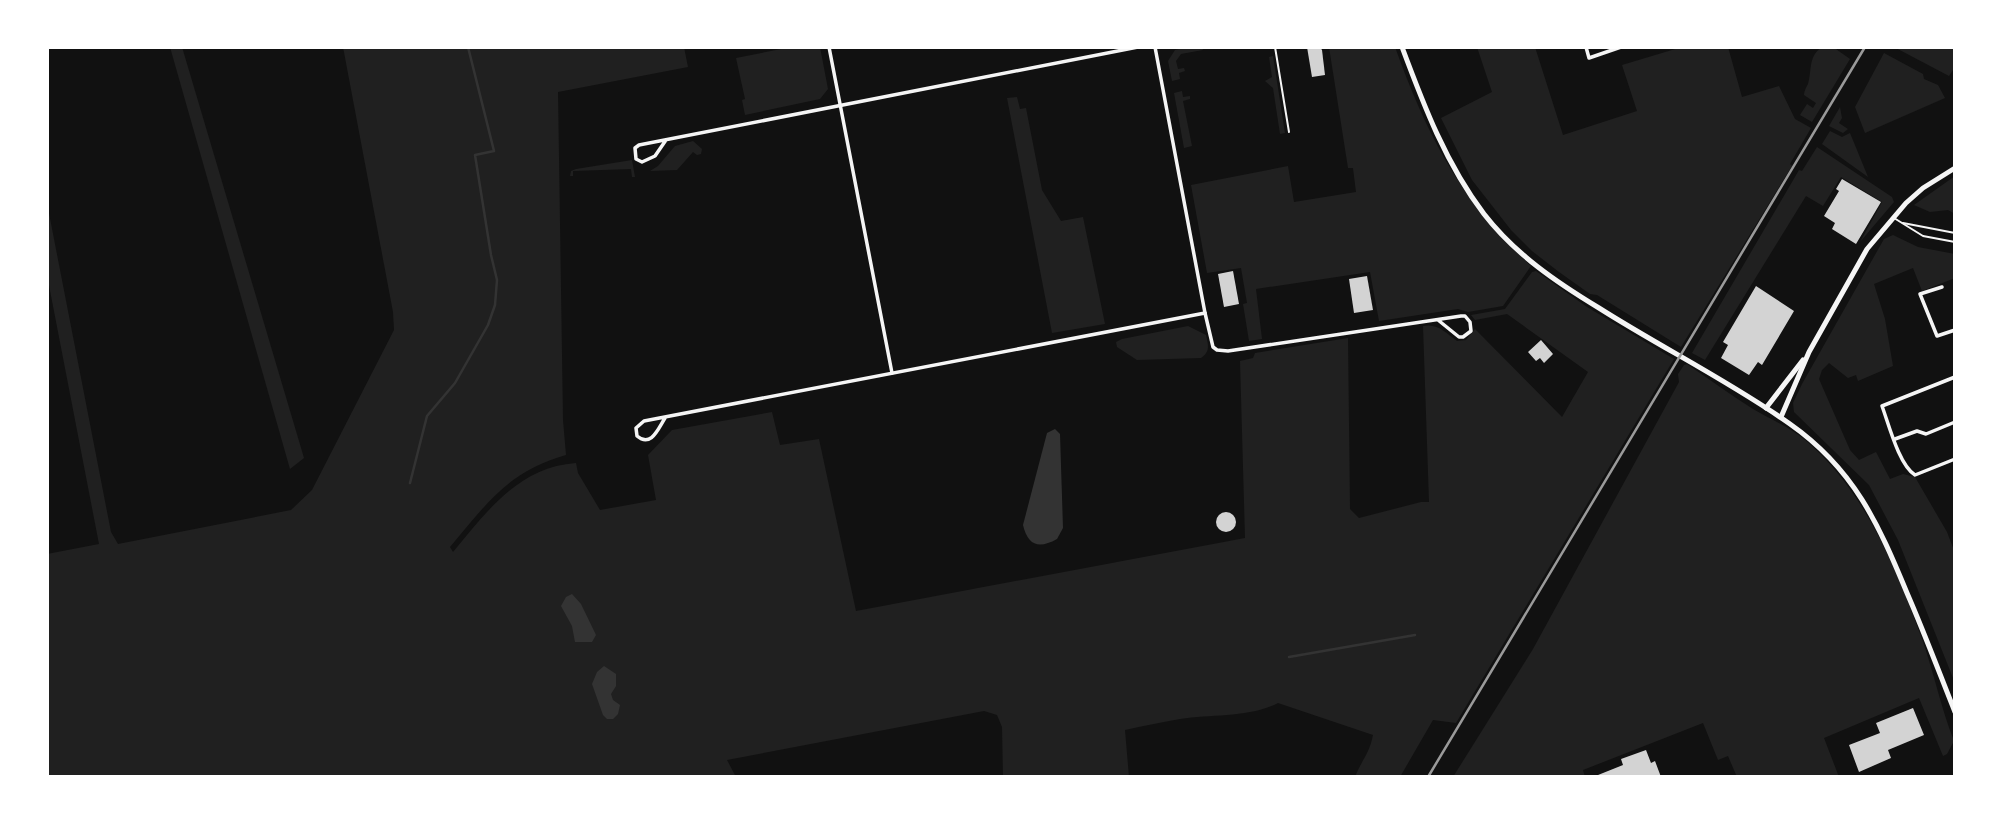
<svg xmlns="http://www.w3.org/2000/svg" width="2002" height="824" font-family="Ubuntu,sans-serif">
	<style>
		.green { fill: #202020 }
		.water { fill: #333 }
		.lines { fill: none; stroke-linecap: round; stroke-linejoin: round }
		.stream { stroke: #333; stroke-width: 2.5 }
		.building { fill: #d3d3d3 }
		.service { stroke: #f5f5f5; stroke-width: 2 }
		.minor { stroke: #f5f5f5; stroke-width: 3.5 }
		.secondary { stroke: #f5f5f5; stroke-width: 5 }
		.rail { stroke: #9a9a9a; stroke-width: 2.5 }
	</style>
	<rect width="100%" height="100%" fill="#111"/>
	<g class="green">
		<polygon points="170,47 182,47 304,458 290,469"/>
		<path d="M343,47H684L688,67L558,92L563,420L566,455C509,471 487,503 450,547L453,552C487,511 519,467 576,463L578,473L600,510L656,500L648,455L672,430L772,412L780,445L819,439L856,611L1245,538L1240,361L1253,358L1255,353L1348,338L1350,509L1359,518L1421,502H1429L1423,326C1438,323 1446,333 1457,341L1466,340L1475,329L1562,417L1588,372L1507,314L1475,320L1471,315L1505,309L1532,272L1536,271L1587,307L1674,359L1456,723L1433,720L1400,777H1355C1362,759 1369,755 1373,735L1278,703C1249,718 1212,714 1180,719C1162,722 1143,726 1125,730L1129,777H1003L1002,727L997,715L984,711L727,760L736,777H47V554L99,544L47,275V203L111,532L118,544L291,510L312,490L394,330L393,312Z"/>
		<polygon points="791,47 820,47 828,89 820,99 745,115 742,100 745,99 736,58"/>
		<polygon points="1189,47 1202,47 1203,50 1181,54 1176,61 1178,69 1184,68 1185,71 1179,73 1180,79 1172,81 1168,61 1175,50"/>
		<path d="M1329,47H1395C1427,136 1461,201 1531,266L1503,306L1468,312L1458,309L1379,321L1370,272L1256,289L1262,339L1249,341L1243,304L1247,303L1241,268L1207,273L1191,185L1288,166L1294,202L1356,192L1353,168H1348Z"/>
		<polygon points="1477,47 1535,47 1563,135 1637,111 1622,65 1682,47 1728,47 1742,97 1779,86 1795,119 1811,128 1790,164 1792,166 1681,347 1597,295 1590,294 1559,272 1532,251 1511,230 1472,180 1441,118 1492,92"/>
		<path d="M1822,47H1833L1850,59L1812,122L1800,115L1807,104L1813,108L1816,103L1804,95C1804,91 1806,88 1808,84C1812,71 1808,56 1822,47Z"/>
		<polygon points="1894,47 1955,47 1955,67 1949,76"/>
		<polygon points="1884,53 1923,74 1924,79 1938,85 1945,98 1865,133 1855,107"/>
		<polygon points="1273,56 1285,133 1280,134 1273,88 1265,81 1272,77 1269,57"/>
		<polygon points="1182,91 1183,97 1190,96 1190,99 1183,101 1192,146 1184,148 1174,93"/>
		<polygon points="1017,97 1020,109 1026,108 1042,190 1061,221 1083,217 1105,324 1052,333 1007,98"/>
		<polygon points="1840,107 1842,118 1839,123 1848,129 1843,133 1829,126"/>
		<polygon points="1830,131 1842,137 1850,133 1868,177 1822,144"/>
		<polygon points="693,141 702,149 701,154 697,155 693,152 677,170 650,171 658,166 675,146"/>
		<polygon points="1817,147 1892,197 1894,202 1860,242 1882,202 1841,177 1823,206 1806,196 1705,360 1692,353 1799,170 1802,171"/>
		<polygon points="632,160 635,177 632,177 631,169 573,171 573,176 570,176 571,171 576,169"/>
		<polygon points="1955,176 1955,214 1948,210 1930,212 1914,205"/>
		<polygon points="1893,235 1918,247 1955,254 1955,278 1922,291 1913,268 1874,284 1885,319 1893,366 1858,381 1856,375 1848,378 1829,363 1822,370 1819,379 1850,450 1859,460 1876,452 1890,479 1903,474 1915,477 1947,532 1955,553 1955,683 1898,540 1869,485 1794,412 1793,403 1802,384 1884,239"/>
		<path d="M1188,326L1206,335C1208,345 1211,351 1201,358L1137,360L1117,347L1116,342L1122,339Z"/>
		<path d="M1687,364C1709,379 1731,395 1753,409C1770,419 1789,427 1804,439C1864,489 1896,567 1922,639C1934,673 1941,708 1954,741L1947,754L1943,756L1919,698L1824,738L1839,777H1737L1728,756L1718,760L1703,723L1583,770L1585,777H1453L1533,649L1679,382L1678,374L1684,365Z"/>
	</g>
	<g class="water">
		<path d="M1055,429L1060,434L1063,528L1057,539C1039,549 1028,546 1023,525L1047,433Z"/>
		<polygon points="572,594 581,604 596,635 592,642 575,642 572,626 561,606 566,597"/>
		<polygon points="604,666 616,674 616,686 611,694 613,700 620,705 618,714 613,719 607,719 603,715 592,684 597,672"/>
	</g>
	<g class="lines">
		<g class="stream">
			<polyline points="410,483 427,416 455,383 488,325 495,305 497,280 491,255 475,155 494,151 468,47"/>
			<polyline points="1289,657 1415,635"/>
		</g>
	</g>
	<g class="building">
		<polygon points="1307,47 1320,47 1322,50 1325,75 1312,77"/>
		<polygon points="1842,179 1881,202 1856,244 1832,229 1835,223 1824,216 1839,191 1836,189"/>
		<polygon points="1233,271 1239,304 1224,307 1218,274"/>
		<polygon points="1367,276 1373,310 1354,313 1349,279"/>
		<polygon points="1756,286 1794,311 1762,365 1758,362 1749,375 1721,358 1728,345 1723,342"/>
		<polygon points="1541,340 1553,354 1544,363 1540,358 1536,361 1528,352"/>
		<circle cx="1226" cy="522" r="10"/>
		<polygon points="1913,708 1924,735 1888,750 1891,758 1859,772 1849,745 1880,733 1876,723"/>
		<polygon points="1646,750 1651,763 1655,761 1661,777 1593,777 1623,765 1621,759"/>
	</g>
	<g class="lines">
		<g class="service">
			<polyline points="1275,47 1289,132"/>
			<polyline points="1894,218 1923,236 1955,242"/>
			<polyline points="1903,223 1955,233"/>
		</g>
		<g class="minor">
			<polyline points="829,47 892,373"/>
			<polyline points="1155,47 1205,313 1213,347 1217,350 1228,351 1461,316 1465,316 1470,322 1471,331 1463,337 1459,337 1438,320"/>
			<polyline points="1586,47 1589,58 1621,47"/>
			<polyline points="666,140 655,156 642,162 636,159 635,148 639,145 1138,47"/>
			<polyline points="1942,287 1920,294 1937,336 1955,330"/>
			<path d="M1955,377L1882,406C1889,425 1899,465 1915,475L1955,459"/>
			<path d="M665,418C658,429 651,448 637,436L636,428L644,421L1205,313"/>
			<polyline points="1895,439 1917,431 1926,434 1955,422"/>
		</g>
		<g class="secondary">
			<path d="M1402,47C1424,106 1446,164 1484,214C1515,254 1556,282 1599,308C1662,348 1729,381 1790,424C1854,469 1878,523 1907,593C1924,632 1939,672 1955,712"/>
			<polyline points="1766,408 1803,360"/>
			<polyline points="1781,417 1809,352 1867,249 1906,203 1923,188 1955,168"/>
		</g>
		<polyline class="rail" points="1428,777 1865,47"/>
	</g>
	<rect width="2002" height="824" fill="none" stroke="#ffffff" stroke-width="98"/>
</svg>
